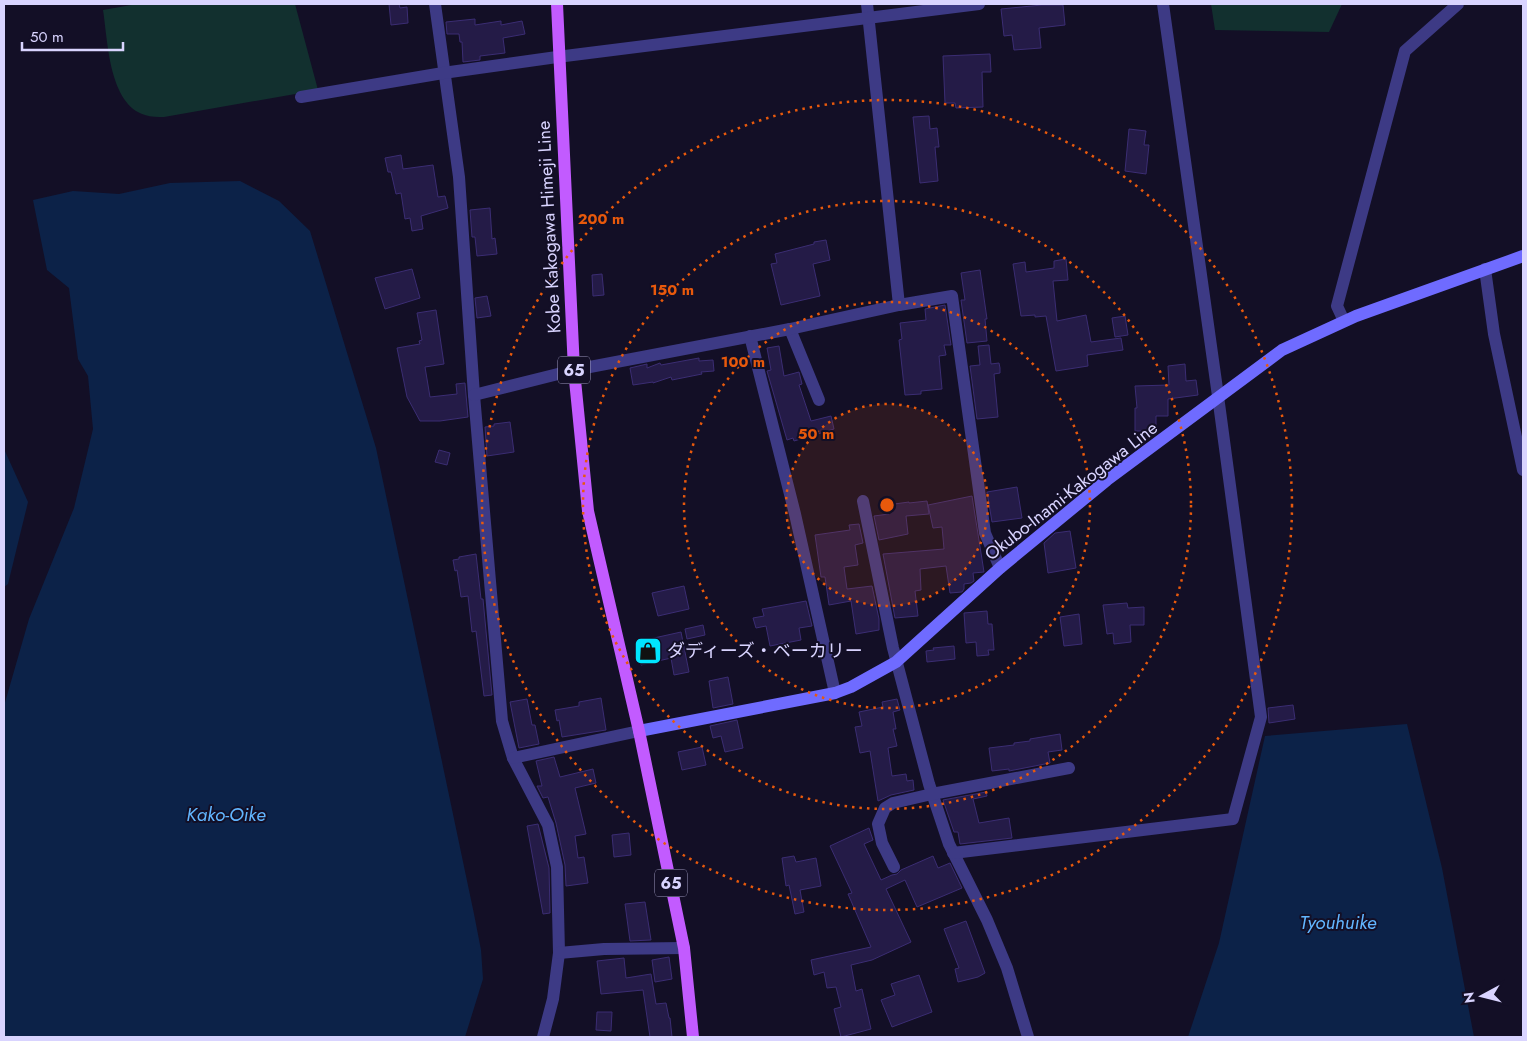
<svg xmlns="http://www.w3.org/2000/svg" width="1527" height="1041" font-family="Jost,'Noto Sans JP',sans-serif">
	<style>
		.green { fill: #12302f }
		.water { fill: #0c2248 }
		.building { fill: #241b47; stroke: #3b2d73 }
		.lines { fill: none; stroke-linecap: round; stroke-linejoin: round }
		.minor { stroke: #3d3a85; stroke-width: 12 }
		.secondary { stroke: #6f6bff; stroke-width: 12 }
		.primary { stroke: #c25bff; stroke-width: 12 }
		.ring { fill: none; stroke: #e8590c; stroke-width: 2.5; stroke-dasharray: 2.5 5 }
		.labels { text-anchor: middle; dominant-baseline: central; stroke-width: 4; stroke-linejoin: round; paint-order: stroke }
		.shield { fill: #130f26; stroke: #9e99be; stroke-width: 1 }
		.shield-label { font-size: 16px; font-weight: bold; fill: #d9d4ff }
		.street-label { font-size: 18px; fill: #d9d4ff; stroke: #130f26 }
		.poi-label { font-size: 18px; fill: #d9d4ff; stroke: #130f26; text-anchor: start }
		.water-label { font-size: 19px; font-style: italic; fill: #62b6ff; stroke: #130f26 }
		.centre { fill: #e8590c; stroke: #130f26; stroke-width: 2.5 }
		.ring-label { font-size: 15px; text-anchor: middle; font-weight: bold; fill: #e8590c; stroke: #130f26; stroke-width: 4; stroke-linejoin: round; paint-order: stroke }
	</style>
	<rect width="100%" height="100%" fill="#130f26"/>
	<g class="green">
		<path d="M137,4H295L318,90L164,117C158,117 151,117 145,115C109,104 108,42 103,10Z"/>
		<polygon points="1211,4 1342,4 1329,32 1215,30"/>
	</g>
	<g class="water">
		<polygon points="240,181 279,201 310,231 376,448 474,914 481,950 483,979 465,1037 4,1037 4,706 29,619 74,508 93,429 88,376 78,359 69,288 47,270 33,200 73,191 119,194 170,183"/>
		<polygon points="4,449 28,502 8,584 4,587"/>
		<polygon points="1407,724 1442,868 1474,1037 1188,1037 1219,943 1265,736"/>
	</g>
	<g class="building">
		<polygon points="389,4 399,4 400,8 407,7 408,23 391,25"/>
		<polygon points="1042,5 1063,5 1065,25 1039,28 1041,48 1014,50 1012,35 1004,36 1001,9"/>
		<polygon points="475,19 475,25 501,21 501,25 522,21 525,34 503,38 505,53 480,56 480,60 463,62 462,42 460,42 459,34 447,34 446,22"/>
		<polygon points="990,54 991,72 982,72 983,107 956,108 955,103 945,103 943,56"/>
		<polygon points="929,116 930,129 937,128 939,147 935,147 938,181 920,183 913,117"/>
		<polygon points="1129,129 1146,131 1144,145 1149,145 1146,174 1125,171"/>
		<polygon points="401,155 403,169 433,165 438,197 445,196 448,208 421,216 423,229 412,231 410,218 405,219 401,193 396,194 391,172 388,172 385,158"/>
		<polygon points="490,208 492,239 495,238 497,254 477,256 475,237 472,237 470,210"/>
		<polygon points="826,240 830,260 813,264 820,296 781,305 771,264 777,263 775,254 814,244 814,242"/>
		<polygon points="1066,259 1068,280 1053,281 1057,321 1086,315 1091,342 1121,338 1123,350 1087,355 1088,366 1056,371 1046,316 1035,317 1035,315 1021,316 1013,264 1025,262 1026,272 1054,268 1054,261"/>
		<polygon points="412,269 420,298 385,309 375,278"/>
		<polygon points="980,270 987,319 985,319 987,341 967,343 961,300 965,300 961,273"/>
		<polygon points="602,274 604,295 593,296 592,275"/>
		<polygon points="487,296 491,316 477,318 475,298"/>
		<polygon points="945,305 951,345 944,345 946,355 939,356 942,389 921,391 921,394 905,395 899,340 902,339 900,323 926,320 925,309"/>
		<polygon points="436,310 444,364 425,367 430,397 457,394 456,384 465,383 468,417 440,421 420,421 407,397 397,348 420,344 419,341 422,340 417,313"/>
		<polygon points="1125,316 1128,335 1115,337 1112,318"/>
		<polygon points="989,345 991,364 999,363 1000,368 1000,373 994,374 998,417 977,419 970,366 980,365 978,346"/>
		<polygon points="779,346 784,376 799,372 802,384 799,385 811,421 831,416 834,429 794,441 793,438 787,440 767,371 771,370 767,348"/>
		<polygon points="699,358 699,361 713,360 714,371 701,372 702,374 672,380 671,377 653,383 653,382 633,385 630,368 647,364 647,368 660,363 661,365"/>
		<polygon points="1185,364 1186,381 1196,380 1198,395 1168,399 1168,416 1156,416 1156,431 1135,431 1135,408 1137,408 1135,386 1169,385 1168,366"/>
		<polygon points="510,422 514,452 487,456 485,427 494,426 494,424"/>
		<polygon points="439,450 450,453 447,465 435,462"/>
		<polygon points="1017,487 1022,518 992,522 987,492"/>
		<polygon points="972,496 984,572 973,573 974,581 971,583 964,584 964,589 962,592 950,593 946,566 920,569 921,590 915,591 918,616 895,618 883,554 944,549 942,527 933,528 928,505"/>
		<polygon points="927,501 929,514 906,516 908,534 879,540 874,516 889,514 887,505 909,502 909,503"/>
		<polygon points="859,524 863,543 855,545 858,565 844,567 847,589 872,586 879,619 879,630 856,634 851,601 829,605 825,577 821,577 815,535 850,530 849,525"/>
		<polygon points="1070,531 1076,568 1048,573 1044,543 1055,533"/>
		<polygon points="476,554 481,599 483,599 492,695 484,696 476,631 472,632 468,596 461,597 457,570 455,571 453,560 459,559 459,557"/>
		<polygon points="684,586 689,609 658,616 652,593"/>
		<polygon points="806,601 812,626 799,628 801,640 770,646 766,626 756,628 753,618 764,616 762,609"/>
		<polygon points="1127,603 1128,608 1144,607 1144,625 1130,625 1131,642 1114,644 1113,633 1107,634 1103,605"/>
		<polygon points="987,611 988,624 992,624 994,650 988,650 989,655 977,656 976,642 966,643 964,613"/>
		<polygon points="1079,614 1082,644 1064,646 1060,617"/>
		<polygon points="703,625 705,635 687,639 685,629"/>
		<polygon points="681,632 689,672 674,675 671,658 641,665 636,642"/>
		<polygon points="954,646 955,659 927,662 926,651 934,650 933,648"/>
		<polygon points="728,677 733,704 713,708 709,681"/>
		<polygon points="601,698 606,730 562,737 559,720 557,721 555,710 579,706 579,702"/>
		<polygon points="527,699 532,725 535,725 539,744 519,748 510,702"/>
		<polygon points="897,699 900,710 893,712 896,729 893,729 897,746 888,748 892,776 906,774 907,781 913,780 914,790 891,795 878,801 870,751 860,753 855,727 862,726 859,712 883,707 882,702"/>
		<polygon points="1293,705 1295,719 1269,723 1268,708"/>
		<polygon points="737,720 743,748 725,752 721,736 713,738 710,726"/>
		<polygon points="1060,734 1062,750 1048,752 1050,763 1009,771 1009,769 992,771 989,748 1014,745 1014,743 1030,741 1030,739"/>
		<polygon points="702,747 706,765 682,770 678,752"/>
		<polygon points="554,757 560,777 593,769 596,783 575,788 586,834 575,836 578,858 584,857 588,883 566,886 565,865 556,823 548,797 543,798 537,786 542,786 536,761"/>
		<polygon points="986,792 987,796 973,799 979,823 1009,818 1012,838 960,844 958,832 954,832 943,800"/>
		<polygon points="538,824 549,868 550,913 543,914 527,826"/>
		<polygon points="869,828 873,840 864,844 881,880 892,875 897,874 901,870 933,856 938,868 950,863 962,888 917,907 905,880 886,889 911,942 872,960 851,965 856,991 862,989 871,1029 841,1037 834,1009 841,1007 836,987 827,988 824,972 814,975 811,960 871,947 848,894 852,893 830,846"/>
		<polygon points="629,833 631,855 614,857 612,835"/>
		<polygon points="794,856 796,862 816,858 821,886 800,890 804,912 795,914 789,885 786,886 782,858"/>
		<polygon points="645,902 651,940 630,941 625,904"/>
		<polygon points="966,921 985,973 978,977 958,982 955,969 959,968 944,929"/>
		<polygon points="669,957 672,979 655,982 652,960"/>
		<polygon points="624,958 626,978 651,974 656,1004 666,1003 669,1018 670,1018 672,1037 650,1037 643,990 601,994 597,961"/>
		<polygon points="919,975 932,1012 892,1027 881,1000 895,995 891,984"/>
		<polygon points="597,1012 612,1012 611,1031 596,1030"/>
	</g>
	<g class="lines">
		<g class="minor">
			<polyline points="435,4 459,177 474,395 502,721 513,758 548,825 557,867 559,953 553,999 543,1037"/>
			<polyline points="867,4 899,305"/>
			<polyline points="301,97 443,73 557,57 979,4"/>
			<polyline points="1485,269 1494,334 1523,470"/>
			<polyline points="1344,321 1337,306 1405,51 1458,4"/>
			<polyline points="790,329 819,400"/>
			<polyline points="750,336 795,514 835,693"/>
			<polyline points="474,395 574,370 790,329 899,305 952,296 985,533 1000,568"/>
			<polyline points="863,501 893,648 929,784 949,844 987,920 1007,968 1028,1037"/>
			<polyline points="513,758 639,731"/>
			<polyline points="953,853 1233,819 1261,717 1218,396 1163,4"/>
			<polyline points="894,867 882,843 878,824 885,808 893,803 932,794 1069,768"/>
			<polyline points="559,953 604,949 684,948"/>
		</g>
		<polyline class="secondary" points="639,731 835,693 851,687 896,662 1000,568 1107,480 1282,350 1356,316 1523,256"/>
		<polyline class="primary" points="557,4 574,370 588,511 639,731 684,948 693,1037"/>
	</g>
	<circle cx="887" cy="505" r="101" fill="#e8590c" fill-opacity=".12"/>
	<g class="ring">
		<circle cx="887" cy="505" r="101"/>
		<circle cx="887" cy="505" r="203"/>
		<circle cx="887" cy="505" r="304"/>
		<circle cx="887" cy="505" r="405"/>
	</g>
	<defs>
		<g id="shop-square" transform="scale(1.4375)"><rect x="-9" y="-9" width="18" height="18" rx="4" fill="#00e5ff" stroke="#130f26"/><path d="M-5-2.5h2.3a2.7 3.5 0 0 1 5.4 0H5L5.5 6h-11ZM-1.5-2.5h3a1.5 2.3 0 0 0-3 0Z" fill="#111"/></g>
	</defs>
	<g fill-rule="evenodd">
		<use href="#shop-square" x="648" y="651"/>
	</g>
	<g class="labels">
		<g class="shield">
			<rect x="558" y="356.5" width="32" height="27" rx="4"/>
			<rect x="655" y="869.5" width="32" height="27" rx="4"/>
		</g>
		<g class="shield-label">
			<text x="574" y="370">65</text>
			<text x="671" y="883">65</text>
		</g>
		<g class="street-label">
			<text transform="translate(549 227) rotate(-93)">Kobe Kakogawa Himeji Line</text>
			<text transform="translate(1071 491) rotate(-38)">Okubo-Inami-Kakogawa Line</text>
		</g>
		<g class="poi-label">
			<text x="667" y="651">ダディーズ・ベーカリー</text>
		</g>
		<g class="water-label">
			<text x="226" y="814">Kako-Oike</text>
			<text x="1338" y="922">Tyouhuike</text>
		</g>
	</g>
	<circle cx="887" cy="505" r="8" class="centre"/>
	<g class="ring-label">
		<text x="601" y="224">200 m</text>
		<text x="672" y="295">150 m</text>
		<text x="743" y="367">100 m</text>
		<text x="816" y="439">50 m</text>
	</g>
	<rect width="1527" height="1041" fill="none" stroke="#d9d4ff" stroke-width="10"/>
	<g transform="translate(1482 996) rotate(263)" stroke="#130f26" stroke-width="4" paint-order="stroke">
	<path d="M0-4L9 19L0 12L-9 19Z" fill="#d9d4ff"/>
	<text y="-8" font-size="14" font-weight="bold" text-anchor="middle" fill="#d9d4ff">N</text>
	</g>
	<path d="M22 42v8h101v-8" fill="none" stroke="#d9d4ff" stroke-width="2.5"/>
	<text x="30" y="42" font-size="15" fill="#d9d4ff" stroke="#130f26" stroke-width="4" paint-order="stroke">50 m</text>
</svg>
